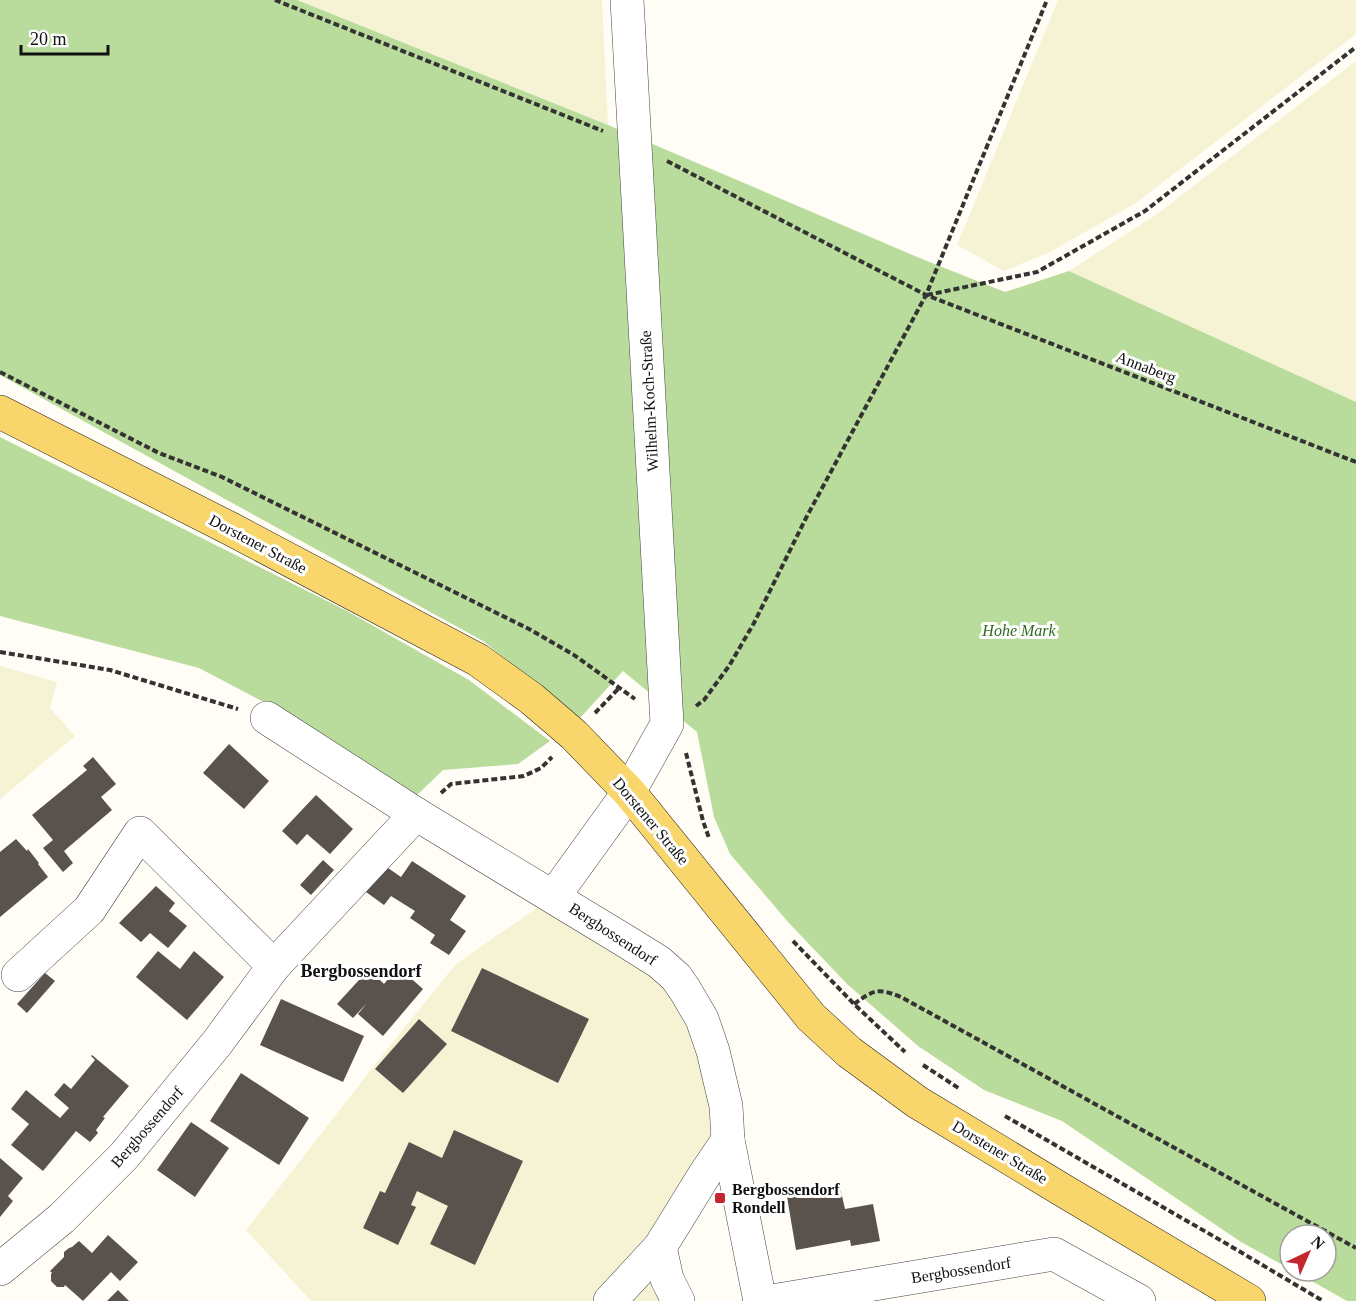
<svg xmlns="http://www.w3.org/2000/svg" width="1356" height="1301" font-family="Georgia,serif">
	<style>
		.farmland { fill: #f6f3d4 }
		.forest { fill: #b9dc9c }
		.building { fill: #5a524d }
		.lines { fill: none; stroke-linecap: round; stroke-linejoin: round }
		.minor-casing { stroke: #444; stroke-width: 34 }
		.major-casing { stroke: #222; stroke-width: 34 }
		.path { stroke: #333; stroke-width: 4; stroke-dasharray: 6 3; stroke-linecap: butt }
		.minor { stroke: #fff; stroke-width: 33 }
		.major { stroke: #f9d66b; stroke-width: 33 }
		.poi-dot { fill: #c4262e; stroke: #fff; stroke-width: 2 }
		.labels { text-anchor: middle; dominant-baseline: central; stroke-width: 6; stroke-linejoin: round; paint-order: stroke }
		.street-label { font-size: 16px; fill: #111; stroke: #fff }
		.park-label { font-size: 16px; font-style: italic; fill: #2f6b1f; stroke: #fff }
		.poi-label { font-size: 16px; font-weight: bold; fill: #111; stroke: #fff; text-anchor: start }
		.neighbourhood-label { font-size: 18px; font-weight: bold; fill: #111; stroke: #fff }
	</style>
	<rect width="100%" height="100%" fill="#fffdf5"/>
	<g class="farmland">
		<polygon points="297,0 602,0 608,125"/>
		<polygon points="1058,0 1356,0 1356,34 1136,203 1050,252 1004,271 957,245"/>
		<polygon points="1356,61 1356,402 1069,271 1157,214"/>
		<polygon points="0,666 57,682 50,708 75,736 0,799"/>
		<polygon points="554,896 676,977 728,1140 660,1247 678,1301 311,1301 246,1230 392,1043 456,964"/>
	</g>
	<g class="forest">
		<polygon points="0,0 297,0 608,125 922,259 1005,292 1069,271 1356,402 1356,1301 1347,1301 1294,1271 1326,1271 1326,1235 1290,1235 1290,1269 1241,1242 1062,1121 984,1090 918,1046 847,984 788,922 730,854 714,817 697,732 623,671 580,718 483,641 0,375"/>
		<polygon points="0,437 347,611 469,680 550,741 518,764 443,770 414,798 273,707 199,668 0,616"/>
	</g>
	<g class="building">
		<polygon points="229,744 269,781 244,809 203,773"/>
		<polygon points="93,757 116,784 101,797 112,810 64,851 73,863 63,872 43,848 53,840 32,815 87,770 83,766"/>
		<polygon points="316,795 353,829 330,854 307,834 297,845 282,831"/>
		<polygon points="16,839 27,851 28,849 39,863 38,864 48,877 0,917 0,852"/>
		<polygon points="323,860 334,870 311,895 300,885"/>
		<polygon points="412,861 466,896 450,920 466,931 449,955 430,943 435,935 410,918 415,911 391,896 384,905 366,892 388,868 401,877"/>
		<polygon points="156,886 175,903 169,911 187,926 168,948 150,933 141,942 119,923"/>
		<polygon points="158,951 180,969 194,951 224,977 187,1020 136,977"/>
		<polygon points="398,967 423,989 383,1036 358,1014 367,1003 353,1018 337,1004 369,969 384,984"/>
		<polygon points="482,968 589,1019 558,1083 451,1031"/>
		<polygon points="45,973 55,981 27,1013 17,1004"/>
		<polygon points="281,999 364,1036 343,1082 260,1045"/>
		<polygon points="419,1019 447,1044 403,1093 375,1069"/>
		<polygon points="92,1055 129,1086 103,1117 105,1118 96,1130 98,1133 90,1142 76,1131 43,1171 11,1145 29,1124 11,1109 26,1090 60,1118 69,1108 54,1095 64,1083 71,1089 95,1060 91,1056"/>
		<polygon points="241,1073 309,1118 279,1165 210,1121"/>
		<polygon points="191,1122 229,1148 195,1197 157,1170"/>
		<polygon points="454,1130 523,1161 475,1265 430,1244 448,1206 417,1191 411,1205 416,1207 398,1245 363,1228 380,1191 385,1193 409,1142 442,1158"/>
		<polygon points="0,1158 23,1178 8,1196 13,1201 0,1217"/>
		<polygon points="840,1187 845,1209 873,1204 880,1241 851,1246 850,1240 796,1250 787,1197"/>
		<polygon points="108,1235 138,1262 120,1281 111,1272 83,1301 65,1285 64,1287 57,1287 51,1281 51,1274 52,1273 50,1271 64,1257 64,1252 69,1248 72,1247 79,1241 92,1253"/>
		<polygon points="118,1290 129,1301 107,1301"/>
	</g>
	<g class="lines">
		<g class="minor-casing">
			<g id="minor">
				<polyline points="267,718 416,814 627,942 659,962 676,977 685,990 702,1019 713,1051 726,1106 728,1140 760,1301"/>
				<polyline points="554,896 629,792 667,724 627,0"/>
				<polyline points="18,975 89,910 140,833 274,966"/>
				<polyline points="0,1269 62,1218 124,1156 217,1043 274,966 416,814"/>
				<polyline points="610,1301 660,1247"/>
				<polyline points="678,1301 667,1279 660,1247 705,1174 728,1140"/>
				<polyline points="772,1301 1054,1254 1139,1301"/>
			</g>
		</g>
		<g class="major-casing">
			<polyline id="major" points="0,412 231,529 478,660 532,699 574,735 629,792 811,1017 849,1052 917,1102 1064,1191 1249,1301"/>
		</g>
		<g class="path">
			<polyline points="275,0 603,131"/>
			<polyline points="667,161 926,295 1356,462"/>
			<polyline points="927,295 1037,272 1145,211 1356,47"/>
			<polyline points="0,372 159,453 222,477 529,629 574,655 635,699"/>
			<polyline points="0,652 110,670 238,709"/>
			<polyline points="696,706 704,700 729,666 754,623 806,518 926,295 1047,0"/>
			<polyline points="595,713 620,687"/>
			<polyline points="686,753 703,821 709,838"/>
			<polyline points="441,793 451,784 524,776 541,768 552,757"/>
			<polyline points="793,941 854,1004 905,1052"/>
			<path d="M854,1004C875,989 878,988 901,997L1356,1248"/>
			<polyline points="923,1065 960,1089"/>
			<polyline points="1005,1116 1227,1244 1323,1301"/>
		</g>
		<use href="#minor" class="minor"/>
		<use href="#major" class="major"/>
	</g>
	<rect class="poi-dot" x="714" y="1192" width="12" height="12" rx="3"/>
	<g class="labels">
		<g class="street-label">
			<text transform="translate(1146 367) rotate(21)">Annaberg</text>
			<text transform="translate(649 401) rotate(-93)">Wilhelm-Koch-Straße</text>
			<text transform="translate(258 544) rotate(28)">Dorstener Straße</text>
			<text transform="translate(651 821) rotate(50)">Dorstener Straße</text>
			<text transform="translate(613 934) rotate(33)">Bergbossendorf</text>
			<text transform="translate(147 1127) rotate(-49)">Bergbossendorf</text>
			<text transform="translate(1000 1152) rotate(31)">Dorstener Straße</text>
			<text transform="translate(961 1270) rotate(-9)">Bergbossendorf</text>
		</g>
		<g class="park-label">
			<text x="1019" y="630">Hohe Mark</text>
		</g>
		<g class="poi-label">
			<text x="732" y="1189">Bergbossendorf<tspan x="732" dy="18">Rondell</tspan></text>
		</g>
		<g class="neighbourhood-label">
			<text x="361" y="971">Bergbossendorf</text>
		</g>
	</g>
	<g transform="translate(1308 1253) rotate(44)"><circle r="28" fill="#ffffff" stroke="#a0a0a0" stroke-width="1.5"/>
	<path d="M0-4.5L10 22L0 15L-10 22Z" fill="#c4262e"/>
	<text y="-9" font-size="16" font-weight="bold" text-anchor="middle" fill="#111111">N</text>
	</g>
	<path d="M21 45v9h87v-9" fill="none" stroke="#111111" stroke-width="3"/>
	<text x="30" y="45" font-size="18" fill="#111111" stroke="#ffffff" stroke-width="4.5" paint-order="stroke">20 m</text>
</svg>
